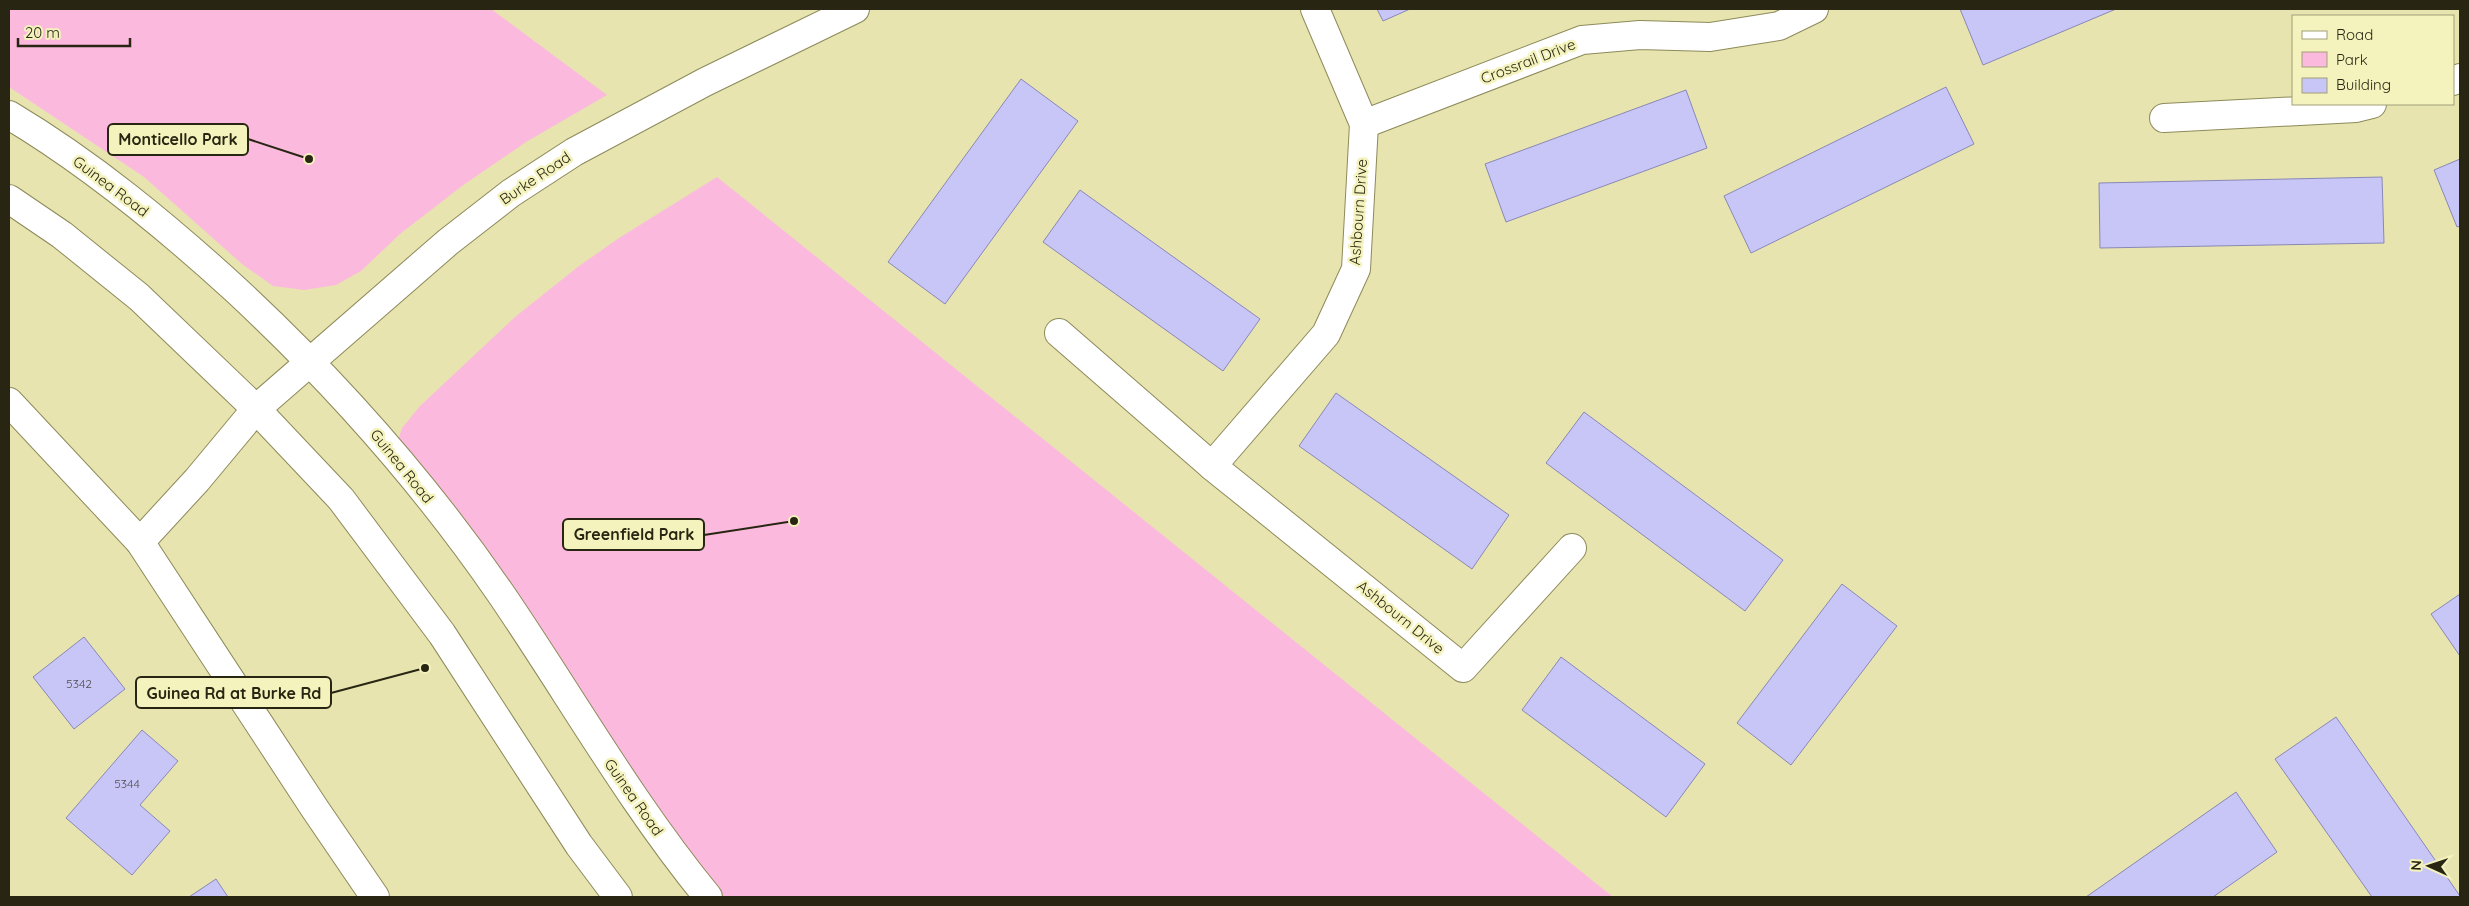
<svg xmlns="http://www.w3.org/2000/svg" width="2469" height="906" font-family="Quicksand,sans-serif">
	<style>
		.green { fill: #fcb9de }
		.building { fill: #c7c6f7; stroke: #8988b5 }
		.lines { fill: none; stroke-linecap: round; stroke-linejoin: round }
		.minor-casing { stroke: #8d8a5a; stroke-width: 30 }
		.secondary-casing { stroke: #8d8a5a; stroke-width: 30 }
		.minor { stroke: #fff; stroke-width: 28 }
		.secondary { stroke: #fff; stroke-width: 28 }
		.labels { text-anchor: middle; dominant-baseline: central; stroke-width: 5; stroke-linejoin: round; paint-order: stroke }
		.number-label { font-size: 12px; fill: #504e4b }
		.street-label { font-size: 15px; fill: #282612; stroke: #f4f2bd }
		.leader { fill: none; stroke: #282612; stroke-width: 2 }
		.callout-dot { fill: #282612; stroke: #f4f2bd; stroke-width: 2 }
		.callout { fill: #f4f2bd; stroke: #282612; stroke-width: 2 }
		.callout-label { font-size: 16px; text-anchor: middle; font-weight: bold; fill: #282612 }
	</style>
	<rect width="100%" height="100%" fill="#e7e4b0"/>
	<g class="green">
		<polygon points="9,9 491,9 607,95 526,142 462,186 400,234 361,271 336,285 304,290 273,286 242,264 144,177 9,87"/>
		<polygon points="717,177 1613,897 724,897 691,858 396,447 402,428 420,406 515,317 579,266 619,238"/>
	</g>
	<g class="building">
		<polygon points="1377,9 1410,9 1383,21"/>
		<polygon points="1960,9 2116,9 1983,65"/>
		<polygon points="1021,79 1078,121 945,304 888,262"/>
		<polygon points="1946,87 1974,144 1751,253 1724,196"/>
		<polygon points="1686,90 1707,148 1506,222 1485,164"/>
		<polygon points="2460,159 2460,226 2457,227 2434,170"/>
		<polygon points="2382,177 2384,243 2100,248 2099,183"/>
		<polygon points="1080,190 1260,319 1223,371 1043,242"/>
		<polygon points="1336,393 1509,515 1472,569 1299,446"/>
		<polygon points="1584,412 1783,560 1745,611 1546,463"/>
		<polygon points="1842,584 1897,626 1791,765 1737,723"/>
		<polygon points="2460,594 2460,656 2431,614"/>
		<polygon points="84,637 125,689 74,729 33,677"/>
		<polygon points="1561,657 1705,764 1666,817 1522,710"/>
		<polygon points="2336,717 2460,896 2460,897 2372,897 2275,759"/>
		<polygon points="142,730 178,761 140,805 170,831 132,875 66,818"/>
		<polygon points="2236,792 2277,852 2213,897 2086,897"/>
		<polygon points="216,879 228,897 189,897"/>
	</g>
	<g class="lines">
		<g class="minor-casing">
			<g id="minor">
				<polyline points="2453,81 2460,78"/>
				<polyline points="2164,118 2356,108 2372,104"/>
				<polyline points="1364,124 1582,40 1640,35 1710,37 1779,26 1814,9"/>
				<polyline points="1059,333 1212,466 1463,668 1572,548"/>
				<polyline points="9,402 140,542 315,809 375,897"/>
				<polyline points="1212,466 1326,334 1356,269 1364,124 1315,9"/>
				<polyline points="140,542 197,480 256,409"/>
			</g>
		</g>
		<g class="secondary-casing">
			<g id="secondary">
				<path d="M9,115C91,164 165,225 236,290C335,382 424,482 501,594C570,695 630,802 708,897"/>
				<polyline points="9,199 62,235 139,297 256,409 341,499 442,634 579,845 618,897"/>
				<polyline points="256,409 448,242 511,193 574,152 705,82 855,9"/>
			</g>
		</g>
		<use href="#minor" class="minor"/>
		<use href="#secondary" class="secondary"/>
	</g>
	<g class="labels">
		<g class="number-label">
			<text x="79" y="683">5342</text>
			<text x="127" y="783">5344</text>
		</g>
		<g class="street-label">
			<text transform="translate(1528 61) rotate(-21)">Crossrail Drive</text>
			<text transform="translate(535 178) rotate(-34)">Burke Road</text>
			<text transform="translate(111 186) rotate(37)">Guinea Road</text>
			<text transform="translate(1358 212) rotate(-86)">Ashbourn Drive</text>
			<text transform="translate(402 466) rotate(51)">Guinea Road</text>
			<text transform="translate(1401 617) rotate(39)">Ashbourn Drive</text>
			<text transform="translate(634 797) rotate(55)">Guinea Road</text>
		</g>
	</g>
	<path class="leader" d="M309 159L248 139M794 521L704 535M425 668L331 693"/>
	<g class="callout-dot">
		<circle cx="309" cy="159" r="5"/>
		<circle cx="794" cy="521" r="5"/>
		<circle cx="425" cy="668" r="5"/>
	</g>
	<g class="callout">
		<rect x="108" y="124" width="140" height="31" rx="5"/>
		<rect x="563" y="519" width="141" height="31" rx="5"/>
		<rect x="136" y="677" width="195" height="31" rx="5"/>
	</g>
	<g class="callout-label">
		<text x="178" y="145">Monticello Park</text>
		<text x="634" y="540">Greenfield Park</text>
		<text x="234" y="699">Guinea Rd at Burke Rd</text>
	</g>
	<rect width="2469" height="906" fill="none" stroke="#282612" stroke-width="20"/>
	<rect x="2292" y="15" width="162" height="90" fill="#f4f2bd" stroke="#a2a079"/>
	<rect x="2302" y="31" width="25" height="8" fill="#ffffff" stroke="#a2a079"/>
	<text x="2336" y="40" font-size="15" fill="#282612">Road</text>
	<rect x="2302" y="52" width="25" height="15" fill="#fcb9de" stroke="#a2a079"/>
	<text x="2336" y="65" font-size="15" fill="#282612">Park</text>
	<rect x="2302" y="78" width="25" height="15" fill="#c7c6f7" stroke="#a2a079"/>
	<text x="2336" y="90" font-size="15" fill="#282612">Building</text>
	<g transform="translate(2429 866) rotate(273)" stroke="#f4f2bd" stroke-width="4" paint-order="stroke">
	<path d="M0-4L9 19L0 12L-9 19Z" fill="#282612"/>
	<text y="-8" font-size="14" font-weight="bold" text-anchor="middle" fill="#282612">N</text>
	</g>
	<path d="M18 38v8h112v-8" fill="none" stroke="#282612" stroke-width="2.5"/>
	<text x="25" y="38" font-size="15" fill="#282612" stroke="#f4f2bd" stroke-width="4" paint-order="stroke">20 m</text>
</svg>
